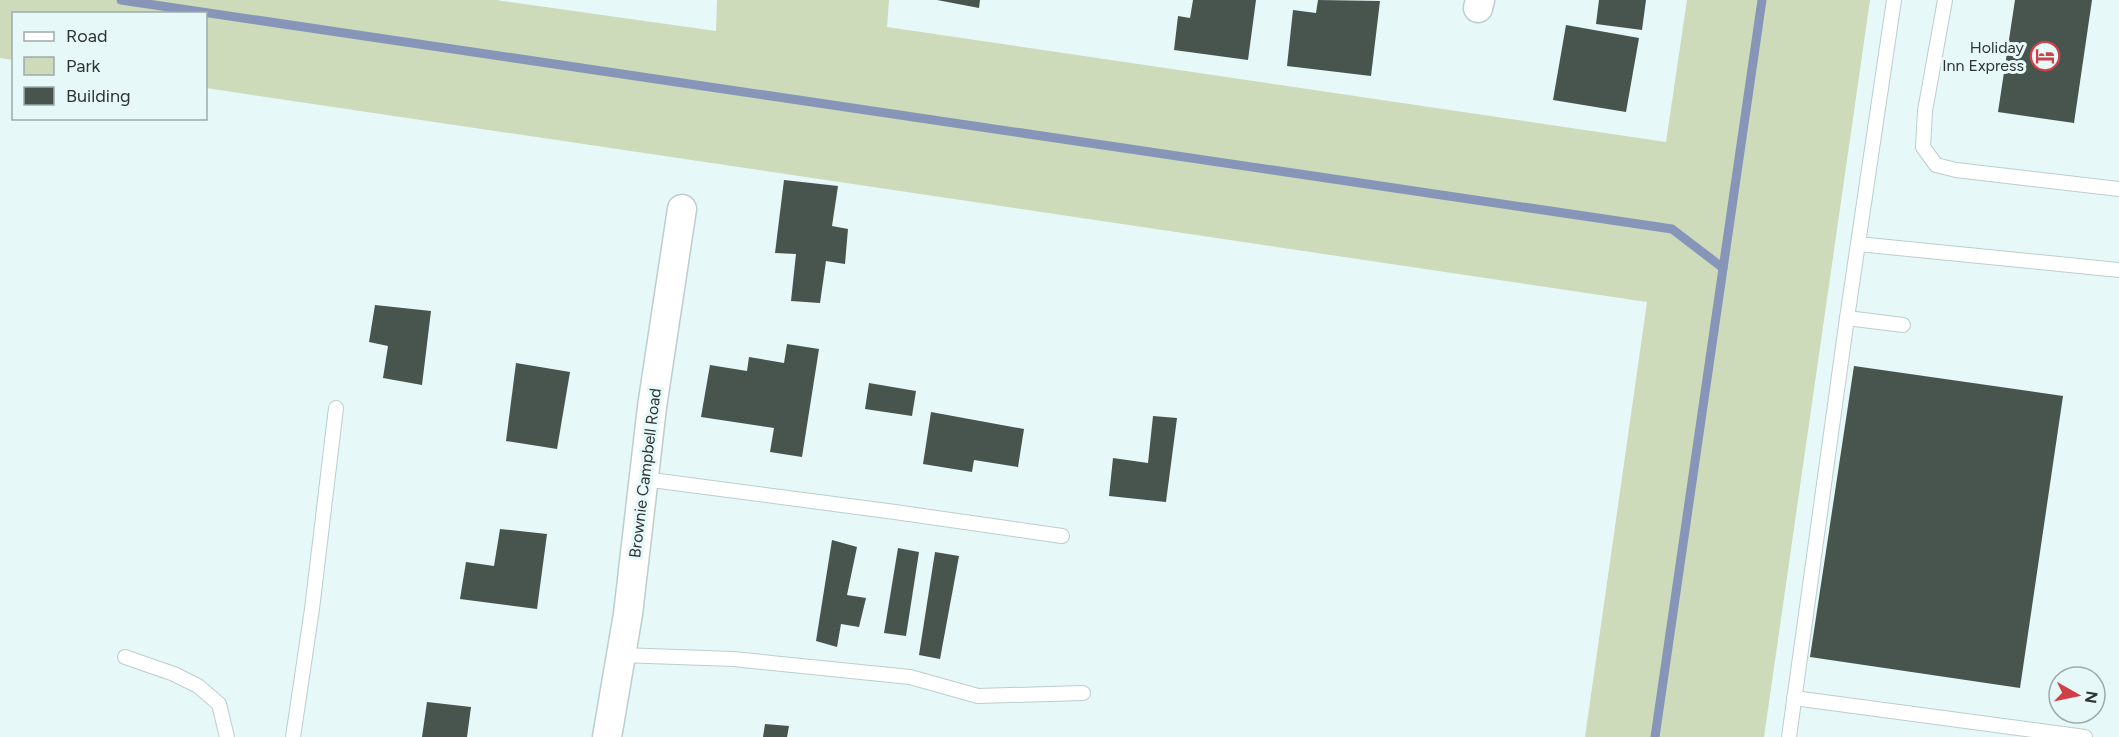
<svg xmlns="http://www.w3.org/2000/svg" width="2119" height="737" font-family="Figtree,sans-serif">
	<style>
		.green { fill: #cddbbb }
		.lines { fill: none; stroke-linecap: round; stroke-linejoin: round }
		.stream { stroke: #8796b8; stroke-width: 9 }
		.building { fill: #48544e }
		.lane-casing { stroke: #bdcdcd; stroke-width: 16 }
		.street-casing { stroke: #bdcdcd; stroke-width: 31 }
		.lane { stroke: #fff; stroke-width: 14 }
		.street { stroke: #fff; stroke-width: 28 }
		.labels { text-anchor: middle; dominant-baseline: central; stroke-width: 6; stroke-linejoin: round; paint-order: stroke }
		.poi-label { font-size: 16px; fill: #2e3434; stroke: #e7f8f8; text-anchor: end }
		.street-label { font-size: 16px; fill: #2e3434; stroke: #e7f8f8 }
	</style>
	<rect width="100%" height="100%" fill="#e7f8f8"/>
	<polygon class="green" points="0,0 496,0 716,31 717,0 889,0 887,27 1666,142 1687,0 1870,0 1764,737 1585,737 1647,302 206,88 206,14 14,14 13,60 0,58"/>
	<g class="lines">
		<g class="stream">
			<polyline points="121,0 1672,229 1723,268"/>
			<polyline points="1655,737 1762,0"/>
		</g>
	</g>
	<g class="building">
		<polygon points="937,0 980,0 979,8"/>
		<polygon points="1193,0 1256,0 1248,60 1174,50 1178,16 1190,18"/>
		<polygon points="1318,0 1380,1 1371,76 1287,66 1293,10 1316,13"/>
		<polygon points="1599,0 1646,0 1642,30 1596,24"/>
		<polygon points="2015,0 2092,0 2074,123 1998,112"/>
		<polygon points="1566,25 1639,38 1626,112 1553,100"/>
		<polygon points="784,180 838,186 832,226 848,229 845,264 826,261 820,303 791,301 796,254 775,253"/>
		<polygon points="375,305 431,311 422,385 383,378 388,346 369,342"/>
		<polygon points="787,344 819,349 802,457 770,452 774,428 701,417 710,365 747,371 749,357 784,363"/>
		<polygon points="516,363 570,372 557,449 506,441"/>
		<polygon points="1854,366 2063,396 2020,688 1810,657"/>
		<polygon points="869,383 916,391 912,416 865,409"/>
		<polygon points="931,412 1024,429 1018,467 974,460 972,472 923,464"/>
		<polygon points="1153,416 1177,418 1166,502 1109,496 1113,458 1148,463"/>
		<polygon points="500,529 547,534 537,609 460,599 466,562 494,566"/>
		<polygon points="832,540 857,547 847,595 866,598 859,627 841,624 837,647 816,641"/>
		<polygon points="898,548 919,552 906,636 884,633"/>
		<polygon points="935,552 959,556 940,659 919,655"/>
		<polygon points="427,702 471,707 467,737 422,737"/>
		<polygon points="765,724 789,726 787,737 763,737"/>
	</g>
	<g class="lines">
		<g class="lane-casing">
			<g id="lane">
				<polyline points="1945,0 1925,111 1923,147 1936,165 1956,170 2119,189"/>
				<polyline points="1858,244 2119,270"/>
				<polyline points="1847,318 1903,325"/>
				<polyline points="644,479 895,512 1062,536"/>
				<polyline points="621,655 733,659 910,677 978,696 1083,693"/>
				<polyline points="125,657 174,674 198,686 219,704 227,737"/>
				<polyline points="1794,698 2085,737"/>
				<polyline points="293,737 312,609 336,408"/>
				<polyline points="1789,737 1847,318 1894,0"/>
			</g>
		</g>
		<g class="street-casing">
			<g id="street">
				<polyline points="1478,8 1480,0"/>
				<polyline points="607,737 628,614 652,407 682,209"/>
			</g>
		</g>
		<use href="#lane" class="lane"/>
		<use href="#street" class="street"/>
	</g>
	<defs>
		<g id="hotel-ring" transform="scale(1.5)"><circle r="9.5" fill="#e7f8f8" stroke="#d04047" stroke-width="1.5"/><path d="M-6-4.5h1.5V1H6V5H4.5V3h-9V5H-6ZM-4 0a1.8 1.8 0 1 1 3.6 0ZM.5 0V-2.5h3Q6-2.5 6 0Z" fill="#d04047"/></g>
	</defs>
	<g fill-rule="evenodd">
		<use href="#hotel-ring" x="2045" y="56"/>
	</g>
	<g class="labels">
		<g class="poi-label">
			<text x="2024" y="47">Holiday<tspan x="2024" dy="18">Inn Express</tspan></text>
		</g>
		<g class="street-label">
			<text transform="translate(645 473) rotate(-83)">Brownie Campbell Road</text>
		</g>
	</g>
	<rect x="12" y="12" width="195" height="108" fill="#e7f8f8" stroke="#9daaaa" stroke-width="1.5"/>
	<rect x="24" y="32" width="30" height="9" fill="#ffffff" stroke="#9daaaa" stroke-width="1.5"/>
	<text x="66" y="42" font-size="18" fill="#2e3434">Road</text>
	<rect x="24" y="57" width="30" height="18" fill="#cddbbb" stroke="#9daaaa" stroke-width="1.5"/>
	<text x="66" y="72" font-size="18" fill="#2e3434">Park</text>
	<rect x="24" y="87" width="30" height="18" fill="#48544e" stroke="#9daaaa" stroke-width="1.5"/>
	<text x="66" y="102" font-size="18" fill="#2e3434">Building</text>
	<g transform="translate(2077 695) rotate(99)"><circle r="28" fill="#e7f8f8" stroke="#9daaaa" stroke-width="1.5"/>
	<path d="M0-4.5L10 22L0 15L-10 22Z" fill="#d04047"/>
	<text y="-9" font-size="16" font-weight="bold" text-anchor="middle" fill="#2e3434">N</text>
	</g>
</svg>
